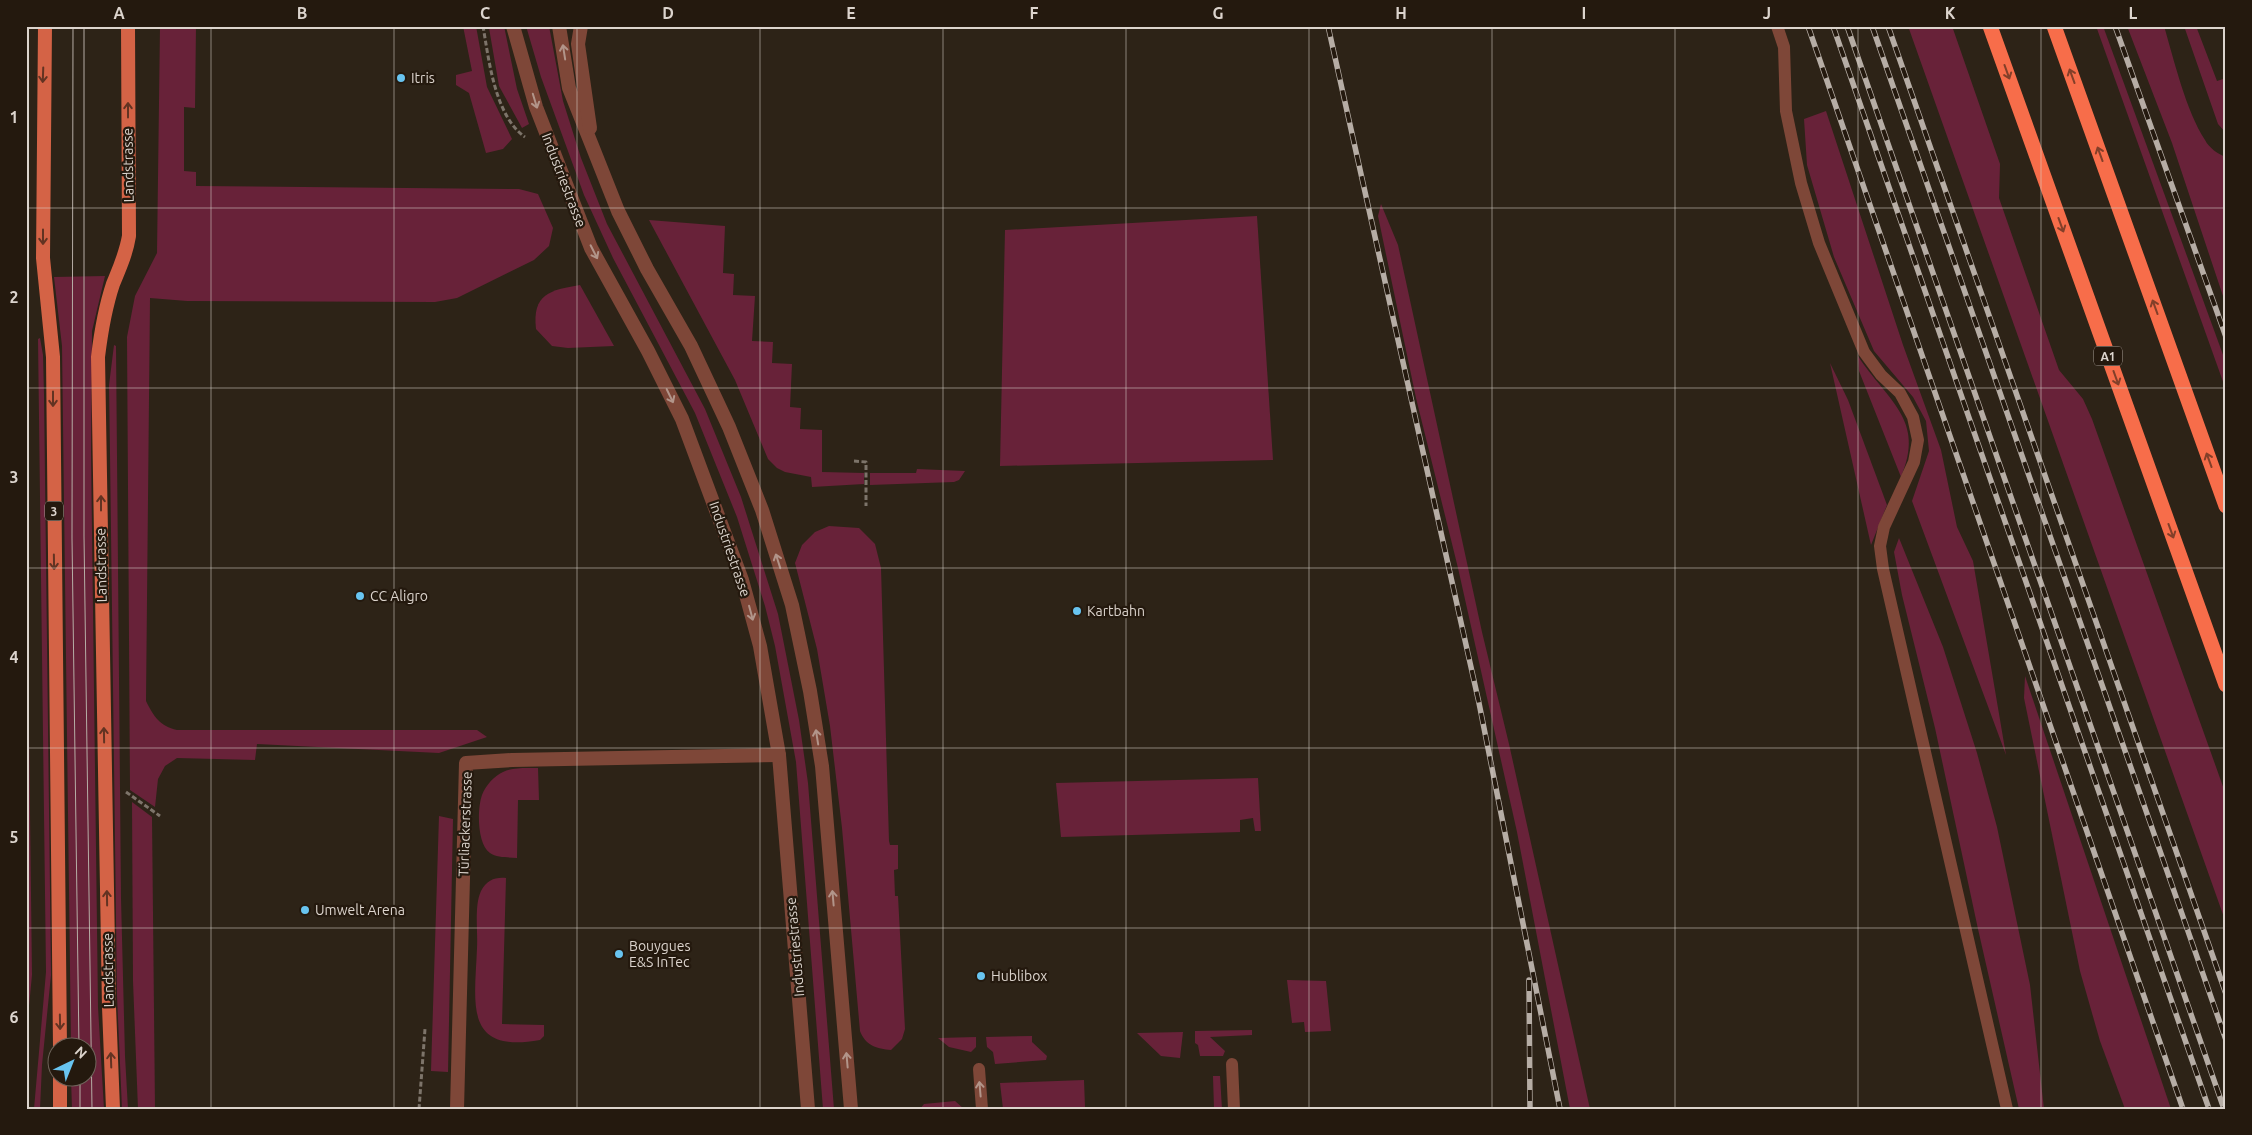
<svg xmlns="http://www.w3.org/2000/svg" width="2252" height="1135" font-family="Ubuntu,sans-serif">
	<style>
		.green { fill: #682239 }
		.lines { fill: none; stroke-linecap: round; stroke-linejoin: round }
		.path { stroke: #7d746a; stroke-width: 3; stroke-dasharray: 5 2.5; stroke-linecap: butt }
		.service { stroke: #7e4738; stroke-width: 12 }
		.minor { stroke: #7e4738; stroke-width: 14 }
		.primary { stroke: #d46346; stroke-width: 14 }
		.motorway { stroke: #f76d4a; stroke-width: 15 }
		.tram { stroke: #b6ada5; stroke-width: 1 }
		.rail-casing { stroke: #b6ada5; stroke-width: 5.5 }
		.rail { stroke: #24190e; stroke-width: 4; stroke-dasharray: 11; stroke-linecap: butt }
		.oneway { stroke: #b2958a }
		.oneway2 { stroke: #833f29 }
		.oneway3 { stroke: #623322 }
		.grid { fill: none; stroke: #dcd4cd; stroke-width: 1; stroke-opacity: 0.55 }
		.poi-dot { fill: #68c4f0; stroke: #24190e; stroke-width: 2 }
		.labels { text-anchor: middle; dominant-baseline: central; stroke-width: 4.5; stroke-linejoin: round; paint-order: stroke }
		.shield { fill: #24190e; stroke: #a59c94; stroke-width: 1 }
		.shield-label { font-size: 12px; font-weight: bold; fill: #dcd4cd }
		.poi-label { font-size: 14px; fill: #dcd4cd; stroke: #24190e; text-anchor: start }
		.street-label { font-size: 14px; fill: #dcd4cd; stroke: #24190e }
		.neatline { fill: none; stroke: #dcd4cd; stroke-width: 2 }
		.grid-label { font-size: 16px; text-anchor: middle; font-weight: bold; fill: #dcd4cd }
	</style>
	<rect width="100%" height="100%" fill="#2d2317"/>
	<g class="green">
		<path d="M160,26H196L195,108L184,107V171L196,172V186L519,189L538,194L553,228L549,246L534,260L457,298L435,302L187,301L150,298L146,701C154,717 160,726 177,730H477L487,737L439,753L257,744L255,760L177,758L165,766L158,779L155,807L130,790L127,337L135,296L157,253Z"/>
		<polygon points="463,26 476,26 487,87 512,139 503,149 486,153 469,93 456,85 456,75 472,71"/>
		<polygon points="496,26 504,26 517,89 529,124 522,128 499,86 489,28"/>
		<polygon points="526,26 549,26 563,101 581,158 607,224 705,409 741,497 778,614 799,720 808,783 834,1109 823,1109 796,762 775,646 765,606 737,517 695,413 613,258 584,195 541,77"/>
		<polygon points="1908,26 1952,26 2000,164 1999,198 2059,370 2083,399 2092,419 2226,795 2226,923"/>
		<polygon points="2096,26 2103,26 2226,363 2226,390"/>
		<path d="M2127,26H2164C2174,60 2186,111 2205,140C2209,148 2218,154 2226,157V305L2172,143Z"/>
		<polygon points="2184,26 2196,26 2217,81 2226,78 2226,133 2218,124"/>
		<polygon points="1826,111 1903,345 1941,450 1957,527 1973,561 2006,755 1912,501 1929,451 1926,421 1913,397 1874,351 1834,257 1807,165 1804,119"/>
		<polygon points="1381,204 1398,245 1482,632 1509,744 1590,1109 1570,1109 1517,832 1458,568 1416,398 1378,216"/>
		<polygon points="1257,216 1273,460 1000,466 1005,230"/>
		<polygon points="649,220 725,226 723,273 734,274 733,295 755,296 752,341 773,342 772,363 792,364 790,407 801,408 800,429 822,430 822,472 864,473 864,484 812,487 811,477 785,472 777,468 768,459 735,380"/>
		<polygon points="105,276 92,331 91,452 98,1007 104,1109 72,1109 71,1078 88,1078 88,1048 71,1047 62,346 54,277"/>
		<path d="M580,285L614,346L568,348L552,346L536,329C532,294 550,290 580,285Z"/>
		<polygon points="40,338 43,355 44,394 51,975 42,1065 40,1109 34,1109 46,972 38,339"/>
		<polygon points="114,345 116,346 121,898 125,1056 128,1109 122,1109 117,996 110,454 109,385"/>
		<path d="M1858,356C1887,401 1926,419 1901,477L1859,371Z"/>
		<polygon points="1830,363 1848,400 1887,505 1871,545"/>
		<polygon points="917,469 965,471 959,480 954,482 870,485 870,473 916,473"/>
		<polygon points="26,488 32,975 26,1037"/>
		<path d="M829,526L859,528L875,544L881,568L889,841L890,845H898V869L894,870L895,896H898L905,1029L902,1039L891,1050C877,1049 865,1045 860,1031L842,828L830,726L817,649L795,563L802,545L815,532Z"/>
		<polygon points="1899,538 1943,647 1977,753 1997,827 2030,985 2044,1109 2019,1109 1978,929 1935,728 1902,595 1894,552"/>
		<polygon points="2025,676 2171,1109 2125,1109 2100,1041 2080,971 2024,698"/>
		<path d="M538,768L539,800H518L517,858C508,857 497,858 490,853C477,844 477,809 482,795C486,785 494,776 503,772C513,767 526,768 538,768Z"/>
		<polygon points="1258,778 1261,831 1255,831 1253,818 1240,820 1240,832 1061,837 1056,783"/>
		<polygon points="132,802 152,817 155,1109 138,1109 133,981"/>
		<polygon points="439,816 453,819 448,1072 431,1071"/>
		<path d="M506,878L502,1024L544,1025V1036L540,1040C463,1054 475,1003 477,948C478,931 474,906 481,891C487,880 495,877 506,878Z"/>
		<polygon points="1287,980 1326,981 1331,1031 1305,1032 1304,1022 1292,1023"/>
		<polygon points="1252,1030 1252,1035 1210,1037 1225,1051 1223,1056 1200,1056 1198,1045 1195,1043 1195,1031"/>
		<polygon points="1183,1032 1180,1058 1161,1056 1137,1033"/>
		<polygon points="1032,1036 1032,1042 1047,1056 1046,1060 995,1064 993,1052 987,1047 986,1037"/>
		<polygon points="976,1037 976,1047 971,1052 949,1047 938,1038"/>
		<polygon points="1213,1076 1220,1076 1222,1109 1214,1109"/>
		<polygon points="1084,1080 1085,1107 1003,1109 1000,1083"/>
		<polygon points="955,1101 964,1109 920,1109 924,1104"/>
	</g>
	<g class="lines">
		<g class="path">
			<path d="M483,26C489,61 495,116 525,137"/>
			<polyline points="854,461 866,462 866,506"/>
			<polyline points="126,792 160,816"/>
			<polyline points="419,1109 425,1029"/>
		</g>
		<g class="service">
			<polyline points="1777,26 1784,47 1786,111 1801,183 1819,243 1864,352 1881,375 1900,393 1913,417 1918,440 1914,462 1884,527 1880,546 1883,569 2007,1109"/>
			<polyline points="1232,1064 1234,1109"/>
			<polyline points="979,1069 982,1109"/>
		</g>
		<g class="minor">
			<polyline points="513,26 536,107 591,248 648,351 682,419 742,580 760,646 779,755 808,1109"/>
			<polyline points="559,26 569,88 593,148 618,211 647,269 691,346 729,427 762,510 792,605 810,691 822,766 851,1109"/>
			<polyline points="581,26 578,44 590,128"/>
			<polyline points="457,1109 466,763 512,760 779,755"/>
		</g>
		<g class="primary">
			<polyline points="45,26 43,258 53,357 60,1048"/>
			<polyline points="60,1078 60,1109"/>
			<path d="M113,1109L109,1007L98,357C101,332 105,308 113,284C120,267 126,254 129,236L128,26"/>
		</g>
		<g class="motorway">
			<polyline points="1990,26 2226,685"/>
			<polyline points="2054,26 2226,506"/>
		</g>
		<g class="tram">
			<polyline points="73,26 72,538 79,1048"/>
			<polyline points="84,26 84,536 92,1109"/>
			<polyline points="80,1078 80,1109"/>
		</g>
		<g class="rail-casing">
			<g id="rail">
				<polyline points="1328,26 1479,703 1560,1109"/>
				<polyline points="1808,26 2183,1109"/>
				<polyline points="1833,26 2209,1109"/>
				<polyline points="1847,26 2224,1109"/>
				<polyline points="1872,26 2226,1040"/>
				<polyline points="1888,26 2226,994"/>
				<polyline points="2115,26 2226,337"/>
				<polyline points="1529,980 1530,1109"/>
			</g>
		</g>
		<use href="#rail" class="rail"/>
	</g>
	<defs><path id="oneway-shaft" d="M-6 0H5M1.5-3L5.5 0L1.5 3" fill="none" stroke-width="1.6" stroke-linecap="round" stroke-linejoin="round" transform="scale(1.25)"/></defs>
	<g class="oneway">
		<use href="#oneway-shaft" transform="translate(564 52) rotate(-99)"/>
		<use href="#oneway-shaft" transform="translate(535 101) rotate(73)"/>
		<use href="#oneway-shaft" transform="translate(594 252) rotate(63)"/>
		<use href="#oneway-shaft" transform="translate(670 396) rotate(64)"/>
		<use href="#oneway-shaft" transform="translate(778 561) rotate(-108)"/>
		<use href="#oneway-shaft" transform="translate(751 613) rotate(75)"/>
		<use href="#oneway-shaft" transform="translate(817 737) rotate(-99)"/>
		<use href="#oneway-shaft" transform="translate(833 898) rotate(-95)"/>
		<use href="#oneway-shaft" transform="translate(847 1060) rotate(-95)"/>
		<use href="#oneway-shaft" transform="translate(980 1089) rotate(-95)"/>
	</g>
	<g class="oneway2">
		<use href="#oneway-shaft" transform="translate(2007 72) rotate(70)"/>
		<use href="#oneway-shaft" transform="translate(2072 76) rotate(-110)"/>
		<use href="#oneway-shaft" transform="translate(2100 154) rotate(-110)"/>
		<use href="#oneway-shaft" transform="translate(2061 225) rotate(70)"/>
		<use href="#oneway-shaft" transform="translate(2155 307) rotate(-110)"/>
		<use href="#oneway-shaft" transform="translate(2116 378) rotate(70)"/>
		<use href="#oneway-shaft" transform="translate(2209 460) rotate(-110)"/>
		<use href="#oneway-shaft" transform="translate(2171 531) rotate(70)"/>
	</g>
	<g class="oneway3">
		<use href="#oneway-shaft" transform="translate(43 75) rotate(92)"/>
		<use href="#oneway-shaft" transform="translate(128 110) rotate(-90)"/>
		<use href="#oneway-shaft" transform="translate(43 237) rotate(90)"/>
		<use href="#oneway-shaft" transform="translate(53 399) rotate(90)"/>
		<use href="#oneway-shaft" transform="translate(101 503) rotate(-90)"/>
		<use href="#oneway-shaft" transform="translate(54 562) rotate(89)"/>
		<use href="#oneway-shaft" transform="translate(104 735) rotate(-91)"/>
		<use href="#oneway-shaft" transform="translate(107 898) rotate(-91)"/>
		<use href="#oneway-shaft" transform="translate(60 1022) rotate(89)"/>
		<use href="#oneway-shaft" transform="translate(111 1060) rotate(-92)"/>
	</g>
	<path class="grid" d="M211,26V1109M394,26V1109M577,26V1109M760,26V1109M943,26V1109M1126,26V1109M1309,26V1109M1492,26V1109M1675,26V1109M1858,26V1109M2041,26V1109M26,208H2226M26,388H2226M26,568H2226M26,748H2226M26,928H2226"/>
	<g class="poi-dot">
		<circle cx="401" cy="78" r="5"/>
		<circle cx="360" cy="596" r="5"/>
		<circle cx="1077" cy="611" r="5"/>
		<circle cx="305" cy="910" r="5"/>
		<circle cx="619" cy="954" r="5"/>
		<circle cx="981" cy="976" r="5"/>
	</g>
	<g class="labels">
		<g class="shield">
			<rect x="2094" y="346.5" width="28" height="19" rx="4"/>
			<rect x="45" y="501.5" width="18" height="19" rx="4"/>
		</g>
		<g class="shield-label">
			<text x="2108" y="356">A1</text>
			<text x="54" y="511">3</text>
		</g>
		<g class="poi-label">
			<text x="411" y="78">Itris</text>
			<text x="370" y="596">CC Aligro</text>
			<text x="1087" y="611">Kartbahn</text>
			<text x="315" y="910">Umwelt Arena</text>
			<text x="629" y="946">Bouygues<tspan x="629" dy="16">E&amp;S InTec</tspan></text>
			<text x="991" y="976">Hublibox</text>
		</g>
		<g class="street-label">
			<text transform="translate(128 165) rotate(-91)">Landstrasse</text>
			<text transform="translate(564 180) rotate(69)">Industriestrasse</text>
			<text transform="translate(730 549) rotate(71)">Industriestrasse</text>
			<text transform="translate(101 565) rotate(-91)">Landstrasse</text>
			<text transform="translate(465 824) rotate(-88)">Türliackerstrasse</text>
			<text transform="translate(795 947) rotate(-95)">Industriestrasse</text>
			<text transform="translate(108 970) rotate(-91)">Landstrasse</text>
		</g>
	</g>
	<rect width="2252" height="1135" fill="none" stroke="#24190e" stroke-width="55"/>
	<g transform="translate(72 1062) rotate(43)"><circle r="24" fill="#24190e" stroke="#6e645a"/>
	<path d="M0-4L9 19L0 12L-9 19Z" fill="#68c4f0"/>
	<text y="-8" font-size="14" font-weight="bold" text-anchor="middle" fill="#dcd4cd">N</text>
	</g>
	<rect x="28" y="28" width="2196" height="1080" class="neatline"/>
	<g class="grid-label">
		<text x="119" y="19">A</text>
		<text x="302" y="19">B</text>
		<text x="485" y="19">C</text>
		<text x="668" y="19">D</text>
		<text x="851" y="19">E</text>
		<text x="1034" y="19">F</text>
		<text x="1218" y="19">G</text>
		<text x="1401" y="19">H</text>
		<text x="1584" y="19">I</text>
		<text x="1767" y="19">J</text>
		<text x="1950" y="19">K</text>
		<text x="2133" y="19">L</text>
		<text x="14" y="123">1</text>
		<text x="14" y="303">2</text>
		<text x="14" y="483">3</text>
		<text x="14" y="663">4</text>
		<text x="14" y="843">5</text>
		<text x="14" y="1023">6</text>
	</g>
</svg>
